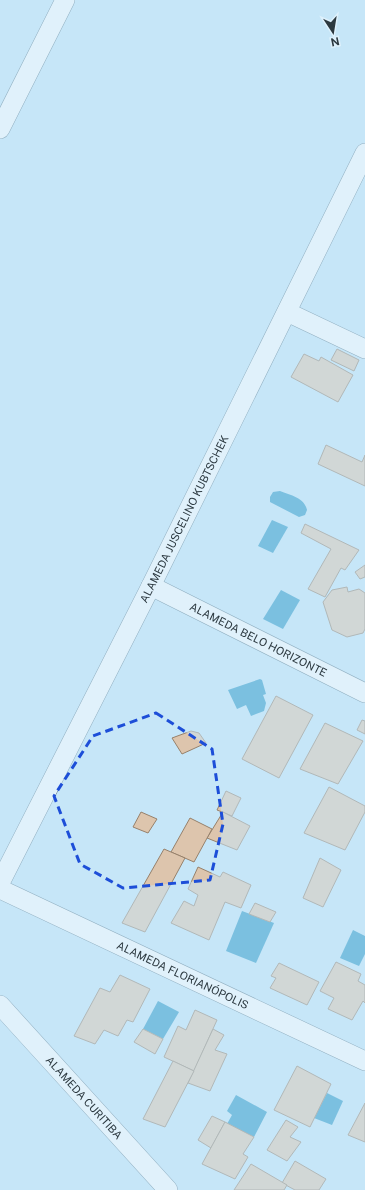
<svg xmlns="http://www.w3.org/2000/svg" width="365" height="1190" font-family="'Public Sans',sans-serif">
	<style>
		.water { fill: #1f93c3 }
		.building { fill: #ddc5ad; stroke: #97816b }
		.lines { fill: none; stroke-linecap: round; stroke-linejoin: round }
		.minor-casing { stroke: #527080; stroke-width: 20 }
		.minor { stroke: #fff; stroke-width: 19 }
		.marked { fill: none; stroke: #1d4ed8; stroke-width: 3; stroke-dasharray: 8 5; stroke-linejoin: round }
		.labels { text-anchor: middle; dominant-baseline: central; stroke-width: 3; stroke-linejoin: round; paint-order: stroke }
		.street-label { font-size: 11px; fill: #2c3940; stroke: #def1fc }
	</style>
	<rect width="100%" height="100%" fill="#c6e6f8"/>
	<g class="water">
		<path d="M280,491C290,495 305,498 307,510L305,515L299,517L270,502V497L273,492Z"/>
		<polygon points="272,520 288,527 273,553 258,546"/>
		<polygon points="281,590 300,600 283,629 263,619"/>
		<polygon points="260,679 262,680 266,694 263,695 266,703 264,711 251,716 246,705 237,709 228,690"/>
		<polygon points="242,911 274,923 256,963 226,951"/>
		<polygon points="353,930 365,936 365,954 359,966 340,958"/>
		<polygon points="158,1001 179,1012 163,1039 143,1029"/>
		<polygon points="327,1093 343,1101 332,1125 314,1118"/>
		<polygon points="236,1095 267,1112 254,1137 227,1124 232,1115 227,1111"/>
	</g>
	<g class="building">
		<polygon points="337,349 359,360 354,371 331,360"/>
		<polygon points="304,354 319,361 321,357 353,375 338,402 291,377"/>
		<polygon points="326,445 362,462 365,455 365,486 318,464"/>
		<polygon points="305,524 359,550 345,570 341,568 325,597 308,589 331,549 301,533"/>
		<polygon points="365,565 365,577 360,579 355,572"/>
		<polygon points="347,587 348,592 359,589 365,593 365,629 363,633 347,637 332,630 323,602 332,590"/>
		<polygon points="276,696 313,715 279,778 242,759"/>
		<polygon points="362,720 365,721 365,734 357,730"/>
		<polygon points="325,723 363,741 338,784 300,769"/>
		<polygon points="191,731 199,733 206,743 182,754 172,738"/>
		<polygon points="329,787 365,806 365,812 345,850 304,833"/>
		<polygon points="226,791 241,798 232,816 217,810"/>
		<polygon points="141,812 157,819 148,833 133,827"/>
		<polygon points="223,812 250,826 237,850 207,838"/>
		<polygon points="190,818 212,829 194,862 171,852"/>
		<polygon points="164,849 185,858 145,932 122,923"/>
		<polygon points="320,858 341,870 323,907 303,898"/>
		<polygon points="198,867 220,877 223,872 251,885 241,908 225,902 209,940 171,923 184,901 194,906 198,895 188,889"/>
		<polygon points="255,903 276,912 270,922 249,914"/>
		<polygon points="336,962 361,974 358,981 365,985 365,1003 363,1001 352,1020 328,1009 334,998 320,991"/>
		<polygon points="279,963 319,982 307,1005 270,988 276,978 271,976"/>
		<polygon points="120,975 150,989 133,1022 127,1020 118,1036 104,1030 95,1044 74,1036 100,988 110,992"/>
		<polygon points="195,1010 217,1020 194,1071 164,1057 178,1026 186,1030"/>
		<polygon points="143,1029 163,1039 155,1054 134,1042"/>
		<polygon points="213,1029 224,1035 215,1050 227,1054 210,1091 188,1083"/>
		<polygon points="173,1061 194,1071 165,1127 143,1119"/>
		<polygon points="297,1066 331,1084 310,1127 274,1110"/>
		<polygon points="365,1103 365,1142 348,1135"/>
		<polygon points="212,1116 225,1122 211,1148 198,1140"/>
		<polygon points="286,1120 298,1127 290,1137 301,1142 287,1161 267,1150"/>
		<polygon points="225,1122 254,1137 243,1154 248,1157 235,1179 202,1164"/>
		<polygon points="295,1161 326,1179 319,1190 295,1190 282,1183"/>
		<polygon points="251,1164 287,1185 284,1190 234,1190"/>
	</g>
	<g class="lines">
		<g class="minor-casing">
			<g id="minor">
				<polyline points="0,129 65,0"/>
				<polyline points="287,312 365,349"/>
				<path id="s1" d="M151,586L365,693"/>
				<path id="s2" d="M0,883L151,586L365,153"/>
				<path id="s3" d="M0,889L365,1061"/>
				<path id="s4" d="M0,1005L168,1190"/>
			</g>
		</g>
		<use href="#minor" class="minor"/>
	</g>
	<path d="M0 0H365V1190H0ZM156,713L212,749L223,824L210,880L123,888L80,864L54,796L93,736Z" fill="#c6e6f8" fill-opacity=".55" fill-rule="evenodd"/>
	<path class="marked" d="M156,713L212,749L223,824L210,880L123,888L80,864L54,796L93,736Z"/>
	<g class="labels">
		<g class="street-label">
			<text stroke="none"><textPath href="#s2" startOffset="408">ALAMEDA JUSCELINO KUBTSCHEK</textPath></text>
			<text stroke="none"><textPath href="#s1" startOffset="120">ALAMEDA BELO HORIZONTE</textPath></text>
			<text stroke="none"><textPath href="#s3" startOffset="202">ALAMEDA FLORIANÓPOLIS</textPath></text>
			<text stroke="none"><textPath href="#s4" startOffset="125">ALAMEDA CURITIBA</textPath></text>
		</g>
	</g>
	<g transform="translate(333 32) rotate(168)" stroke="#def1fc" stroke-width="3" paint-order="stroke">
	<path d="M0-3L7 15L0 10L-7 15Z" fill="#2c3940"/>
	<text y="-6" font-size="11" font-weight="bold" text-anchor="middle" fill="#2c3940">N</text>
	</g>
</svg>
